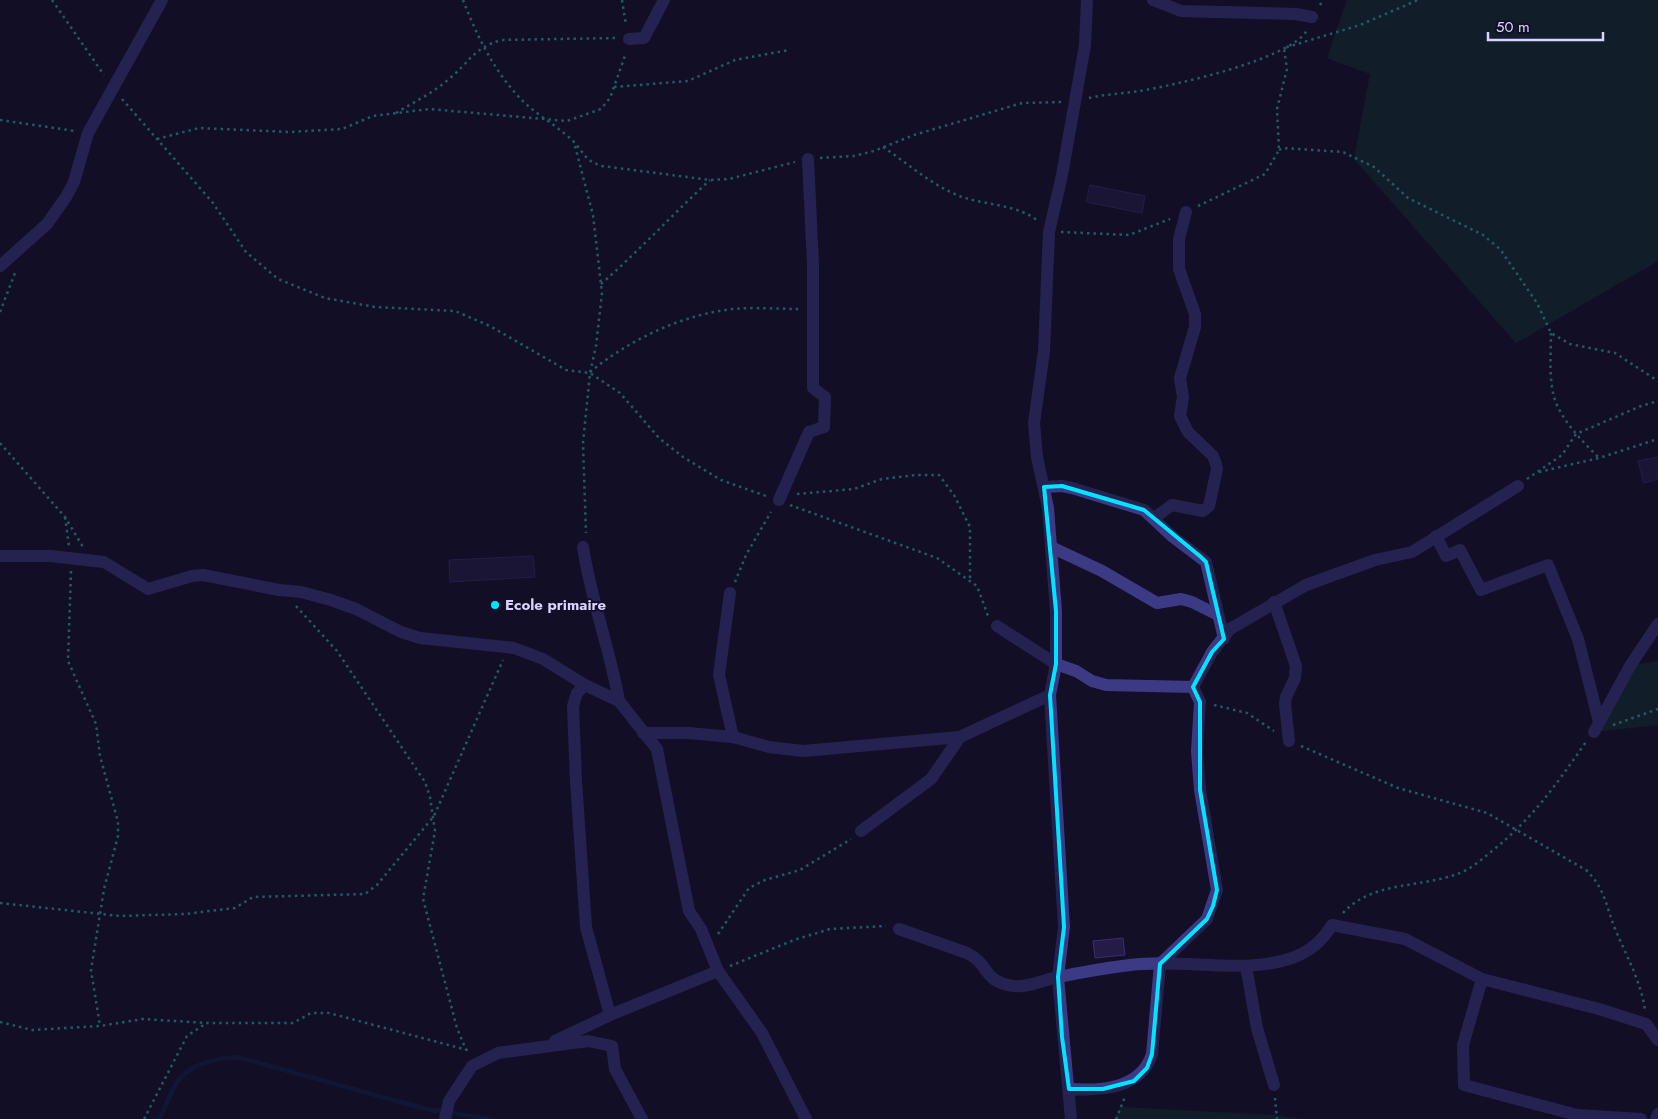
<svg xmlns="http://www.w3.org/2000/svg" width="1658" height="1119" font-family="Jost,sans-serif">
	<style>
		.green { fill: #12302f }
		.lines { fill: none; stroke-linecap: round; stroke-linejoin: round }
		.stream { stroke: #0c2248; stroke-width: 4.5 }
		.building { fill: #241b47; stroke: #3b2d73 }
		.path { stroke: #2fb8b0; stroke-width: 2.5; stroke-dasharray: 2.5 4; stroke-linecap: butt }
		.street { stroke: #3d3a85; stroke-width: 12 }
		.marked { fill: none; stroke: #00e5ff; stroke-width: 4; stroke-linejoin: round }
		.poi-dot { fill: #00e5ff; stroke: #130f26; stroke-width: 2 }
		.labels { text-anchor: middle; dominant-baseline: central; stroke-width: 4; stroke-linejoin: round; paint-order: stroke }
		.poi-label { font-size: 15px; font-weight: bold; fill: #d9d4ff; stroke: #130f26; text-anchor: start }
	</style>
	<rect width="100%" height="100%" fill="#130f26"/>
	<g class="green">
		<polygon points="1347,0 1658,0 1658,261 1516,343 1354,159 1370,74 1327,58"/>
		<polygon points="1658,661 1658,725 1594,732 1630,666"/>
		<polygon points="1120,1107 1274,1115 1300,1119 1116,1119"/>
	</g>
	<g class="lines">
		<path class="stream" d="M159,1119C166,1108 169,1095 176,1084C189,1063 215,1059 237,1057L426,1109L491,1119"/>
	</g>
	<g class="building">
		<polygon points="1090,185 1145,196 1142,213 1086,202"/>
		<polygon points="1658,457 1658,479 1644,483 1638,461"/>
		<polygon points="533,556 535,577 450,582 449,560"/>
		<polygon points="1123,938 1125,955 1095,958 1093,941"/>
	</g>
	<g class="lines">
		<g class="path">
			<polyline points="52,0 104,75"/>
			<path d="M463,0C476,34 493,69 518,96C534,114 557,125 574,142C585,154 584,160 602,166L710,180L729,179L795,162"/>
			<polyline points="622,0 626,25"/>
			<polyline points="1320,5 1323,0"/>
			<polyline points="614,87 688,81 735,60 789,50"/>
			<path d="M1089,98C1105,94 1122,94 1139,91C1172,86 1292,59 1307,30"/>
			<polyline points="122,99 213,203 246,252 278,279 325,298 375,307 455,311 490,326 566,370 590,373 620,393 659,438 683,457 721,480 766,496"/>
			<path d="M396,113C414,102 433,93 449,79C470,62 472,49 501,40L616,38"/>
			<polyline points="0,120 75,131"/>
			<polyline points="157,139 199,128 290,132 342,129 373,116 429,109 567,121 601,109 610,98 626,53"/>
			<polyline points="575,146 593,215 602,293 596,346 590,373 583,443 586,533"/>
			<path d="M883,147C910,165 935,188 965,198C988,205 1018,205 1038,221"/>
			<polyline points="1279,150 1283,148 1343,152 1374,167 1408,198 1483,235 1500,249 1537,303 1551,333 1570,344 1615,353 1658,381"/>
			<polyline points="820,158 854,156 874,151 914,135 1022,103 1061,102"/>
			<polyline points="1198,206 1265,174 1279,150 1277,109 1287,69 1284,48 1360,25 1418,0"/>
			<polyline points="1061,232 1129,235 1170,219"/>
			<path d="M601,284C639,251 673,214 710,180"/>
			<polyline points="0,312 15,273"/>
			<path d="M1551,333C1551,355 1548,382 1556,403C1565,424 1583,442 1599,458"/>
			<path d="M590,372C629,340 683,314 734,309C755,307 778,309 799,309"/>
			<polyline points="0,443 65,517 83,547"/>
			<polyline points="1539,472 1599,458 1658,439"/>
			<polyline points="1527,479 1562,455 1576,434 1641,406 1658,401"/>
			<polyline points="797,494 854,489 882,479 917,475 939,475 954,495 970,527 970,581"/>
			<polyline points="790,505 937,558 977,586 988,616"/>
			<polyline points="65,517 69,546"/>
			<polyline points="71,571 68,661 96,724 100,756 118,822 118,836 104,889 91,970 100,1026"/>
			<polyline points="735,582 746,555 771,512"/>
			<polyline points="296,606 337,651 425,782 430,797 435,831 423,899 457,1028 466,1050"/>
			<polyline points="1214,705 1247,713 1274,731"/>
			<polyline points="1613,725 1658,709"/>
			<path d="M1301,746L1398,788L1487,813L1586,870C1606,889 1606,908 1616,931C1627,957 1641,982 1645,1010"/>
			<polyline points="0,903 120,916 185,914 235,908 253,897 365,894 377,885 434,816 503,660"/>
			<path d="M1343,913C1372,881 1420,888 1457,874C1470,870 1481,860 1492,851C1534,817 1555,786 1586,742"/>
			<polyline points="718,934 749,888 765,880 800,870 851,839"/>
			<polyline points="730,966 794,940 830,929 886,926"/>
			<polyline points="0,1022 32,1030 100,1026 143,1019 206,1023 293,1023 311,1013 329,1013 471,1051"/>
			<polyline points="1275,1098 1277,1119"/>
			<polyline points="144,1119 187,1036 205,1024"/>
			<polyline points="1116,1119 1125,1097"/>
		</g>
		<g class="street">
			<polyline points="1153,0 1181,11 1296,14 1312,17"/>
			<polyline points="629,39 644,38 664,0"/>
			<polyline points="0,266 47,224 66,197 74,182 88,133 162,0"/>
			<polyline points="1044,487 1062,486 1072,488 1144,510 1173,537 1206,562 1224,639"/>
			<polyline points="779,500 809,432 824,427 825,397 813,388 813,265 808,159"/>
			<polyline points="1154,518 1172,505 1203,511 1209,506 1217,469 1216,464 1213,456 1188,432 1180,416 1183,397 1180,378 1195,327 1195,314 1179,269 1179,239 1186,212"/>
			<polyline points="1436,536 1446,556 1460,550 1481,590 1548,565 1578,639 1599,722"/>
			<path d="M583,547C591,600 610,649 619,701"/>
			<polyline points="1051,547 1102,571 1157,603 1181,599 1192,602 1216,614"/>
			<polyline points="0,556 50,556 104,562 148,589 192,576 203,575 279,590 301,592 331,600 356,609 401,632 420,638 514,648 543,659 585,685 619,701 657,749 689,911 701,929 718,971 762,1033 806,1119"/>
			<polyline points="730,593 719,675 733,737"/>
			<polyline points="1274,602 1296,666 1295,678 1286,697 1285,704 1289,741"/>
			<polyline points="997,626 1056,664 1076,671 1092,681 1106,685 1193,687 1212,652 1230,629 1306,585 1375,560 1412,552 1518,486"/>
			<polyline points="585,685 577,693 573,706 576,781 586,927 610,1015"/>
			<polyline points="1594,732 1630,666 1658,624"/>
			<polyline points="643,733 688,733 733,737 769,747 803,751 960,737"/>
			<polyline points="861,831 931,779 960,737 1050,695"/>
			<path d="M899,929L967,953C991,965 982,982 1014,986C1028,988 1045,979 1059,977C1082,972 1106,968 1130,965C1183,958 1243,975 1292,958C1311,951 1322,941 1332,925L1405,939L1482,979L1599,1009L1646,1024L1658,1040"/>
			<polyline points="1246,966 1257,1028 1274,1085"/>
			<polyline points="1482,979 1463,1045 1464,1085 1577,1115 1641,1119"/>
			<polyline points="555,1041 610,1015 718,971"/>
			<path d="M1069,1089C1101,1091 1141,1089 1152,1054L1160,964L1207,919L1217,890L1200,790L1197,751L1200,702L1193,687"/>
			<polyline points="445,1119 449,1101 472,1066 498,1053 588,1041 612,1046 615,1069 642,1119"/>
			<polyline points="1071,1119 1058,977 1064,927 1050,695 1056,664 1056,611 1048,508 1037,457 1034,423 1044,351 1049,232 1062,175 1085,45 1087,0"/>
			<polyline points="1656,1119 1658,1114"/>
		</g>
	</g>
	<path d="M0 0H1658V1119H0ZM1062,486L1144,510L1201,557L1206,562L1224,639L1212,652L1193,687L1200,702V790L1217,890L1213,906L1207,919L1160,964L1152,1054L1147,1068L1134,1081L1103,1089H1069L1062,1037L1058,977L1064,927L1050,695L1056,664V611L1044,487Z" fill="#130f26" fill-opacity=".55" fill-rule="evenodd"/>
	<path class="marked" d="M1062,486L1144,510L1201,557L1206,562L1224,639L1212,652L1193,687L1200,702V790L1217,890L1213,906L1207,919L1160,964L1152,1054L1147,1068L1134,1081L1103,1089H1069L1062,1037L1058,977L1064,927L1050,695L1056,664V611L1044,487Z"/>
	<circle class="poi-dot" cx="495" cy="605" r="5"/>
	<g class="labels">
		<g class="poi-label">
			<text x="505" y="605">Ecole primaire</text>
		</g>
	</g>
	<path d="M1488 32v8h115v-8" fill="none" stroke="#d9d4ff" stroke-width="2.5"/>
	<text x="1496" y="32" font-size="15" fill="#d9d4ff" stroke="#130f26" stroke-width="4" paint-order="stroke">50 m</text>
</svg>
